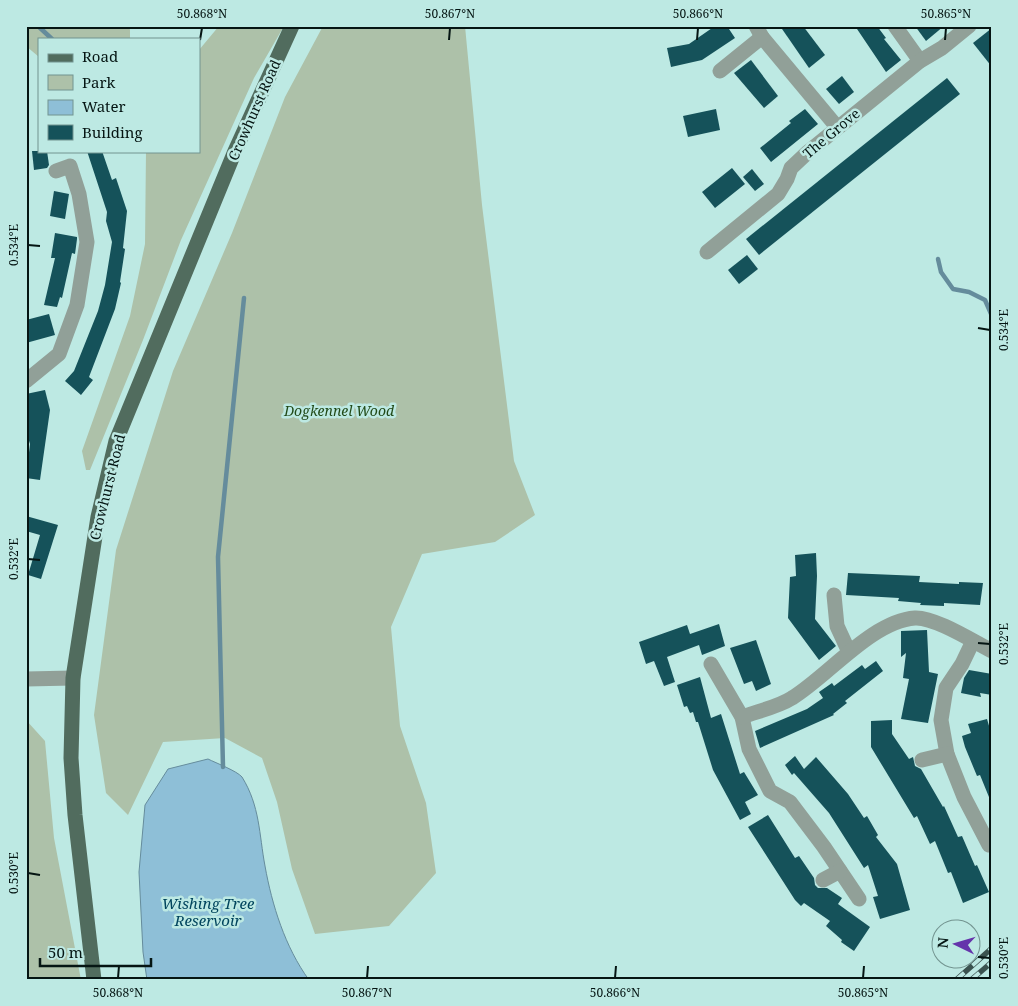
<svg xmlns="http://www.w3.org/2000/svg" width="1018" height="1006" font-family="'Noto Serif',serif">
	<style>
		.green { fill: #adc1a9 }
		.water { fill: #8ebfd7; stroke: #658c9c }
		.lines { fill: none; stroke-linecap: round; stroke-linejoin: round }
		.stream { stroke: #658c9c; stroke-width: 4.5 }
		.building { fill: #15525a }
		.minor { stroke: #91a098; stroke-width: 15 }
		.major { stroke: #516c5e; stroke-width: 15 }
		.rail-casing { stroke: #3b5350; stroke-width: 5.5 }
		.rail { stroke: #bde9e3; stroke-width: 4; stroke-dasharray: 11; stroke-linecap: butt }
		.ticks { fill: none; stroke: #051513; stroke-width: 2 }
		.labels { text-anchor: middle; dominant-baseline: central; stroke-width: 5; stroke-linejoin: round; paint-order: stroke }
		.street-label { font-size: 14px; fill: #051513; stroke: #bde9e3 }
		.park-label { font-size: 14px; font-style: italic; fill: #214a18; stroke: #bde9e3 }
		.water-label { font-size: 15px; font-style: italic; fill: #00445d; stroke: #bde9e3 }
		.neatline { fill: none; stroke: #051513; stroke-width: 2 }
		.ticks-label { font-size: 12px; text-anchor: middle; fill: #051513 }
	</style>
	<rect width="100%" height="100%" fill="#bde9e3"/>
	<g class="green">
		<polygon points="26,26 129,26 130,30 130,39 39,39 39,57 26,46"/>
		<polygon points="219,26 284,26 254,78 181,240 143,340 90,470 86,470 82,451 130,316 145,244 146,151 199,151 199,50"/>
		<polygon points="323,26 465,26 482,205 514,461 535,515 495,542 422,554 391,627 400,726 426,803 436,873 389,926 315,934 292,869 277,802 262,758 225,738 163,742 128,815 106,793 94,715 116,550 173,371 232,233 285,97"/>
		<polygon points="26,720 45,741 54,838 81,980 26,980"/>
	</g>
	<path class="water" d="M208,759C216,763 237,771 242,777C260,806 259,834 265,866C272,905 285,947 309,980H147L143,952L139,872L145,805L168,769Z"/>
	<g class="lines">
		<g class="stream">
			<polyline points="38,26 52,39"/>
			<polyline points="938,259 941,272 953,289 969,292 985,300 992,316"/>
			<polyline points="223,767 218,557 244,298"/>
		</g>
	</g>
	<g class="building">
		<polygon points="715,26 727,26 735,38 702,60 671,67 667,48 689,44"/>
		<polygon points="780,26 803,26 825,55 809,68"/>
		<polygon points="855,26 877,26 886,38 884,39 901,60 886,72"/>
		<polygon points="915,26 944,26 926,41"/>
		<polygon points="992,28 992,67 973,43"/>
		<polygon points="751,60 778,96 764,108 734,73"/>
		<polygon points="842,76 854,92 839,104 826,89"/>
		<polygon points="947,78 960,94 759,255 746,239"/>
		<polygon points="716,109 720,130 688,137 683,116"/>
		<polygon points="805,109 818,124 771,162 760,148 791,123 789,121"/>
		<polygon points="32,151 47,151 49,165 47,168 34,170"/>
		<polygon points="87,151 102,151 112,180 116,178 127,211 123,248 125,249 120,282 121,283 115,309 89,377 93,380 81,395 65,381 74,371 98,311 105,285 112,242 106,221 107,212"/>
		<polygon points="732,168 745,184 715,208 702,192"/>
		<polygon points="752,169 764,184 755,191 743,177"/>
		<polygon points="54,191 69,194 65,219 50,216"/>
		<polygon points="55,233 77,237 77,239 75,254 72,253 62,298 60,297 57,307 44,305 55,258 51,258"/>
		<polygon points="747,255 758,269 739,284 728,270"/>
		<polygon points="49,314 55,335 26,343 26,320"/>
		<polygon points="45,390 50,410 40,480 26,478 30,444 26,431 26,394"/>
		<polygon points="26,516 58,525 41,579 28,575 40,535 26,531"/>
		<polygon points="816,553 817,576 815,619 836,646 819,660 788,618 790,577 796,576 795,555"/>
		<polygon points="848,573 920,576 919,582 959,584 959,582 983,583 980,605 944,603 944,606 920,605 921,603 898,601 899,598 846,595"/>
		<polygon points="719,624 725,646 702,655 699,645 667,657 675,682 664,686 654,661 646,664 639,642 687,625 690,634"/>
		<polygon points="927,630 929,672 938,674 928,723 901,719 909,679 903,678 906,653 901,657 901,631"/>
		<polygon points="756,640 771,684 756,691 752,681 744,684 730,648"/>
		<polygon points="876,661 883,671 845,701 847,703 833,714 834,715 760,748 755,731 807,709 823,698 819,692 832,683 834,686 862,665 865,669"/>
		<polygon points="969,670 992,674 992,695 980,693 981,697 961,693 964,678"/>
		<polygon points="700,677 711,718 721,714 740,774 744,772 758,795 745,802 751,814 740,820 713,770 698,722 696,722 693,712 690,713 687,706 684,707 677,685"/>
		<polygon points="987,719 992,736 991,802 980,775 977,776 965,747 962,736 971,733 968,724"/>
		<polygon points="892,720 892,734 909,759 913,757 915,766 921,769 943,807 944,806 958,837 962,836 975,866 977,865 989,892 963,903 951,872 948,873 935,841 930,844 917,816 914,818 871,747 871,721"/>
		<polygon points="795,756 804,769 816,757 848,794 864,818 867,816 878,835 876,837 897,864 910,910 880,919 873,897 878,896 868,865 864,868 829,813 794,773 792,775 785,765"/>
		<polygon points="768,815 795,858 799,856 814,878 815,885 818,888 827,888 842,898 838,904 870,927 854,951 841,942 842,940 826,926 830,921 804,903 801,906 795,900 748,827"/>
	</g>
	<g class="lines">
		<g class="minor">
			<polyline points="756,26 762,37 837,127"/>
			<polyline points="895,26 920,61"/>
			<polyline points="720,71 762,37"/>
			<polyline points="707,252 778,194 787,179 791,168 808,152 920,61 942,48 969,26"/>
			<polyline points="26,381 59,354 77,305 87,242 79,194 70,166 56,171"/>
			<polyline points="834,595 837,626 849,652"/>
			<polyline points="973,641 962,664 946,688 941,720 947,754 964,797 989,845"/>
			<polyline points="711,664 742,717 749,749 770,791 790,802 824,847 859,899"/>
			<polyline points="26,679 73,678"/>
			<path d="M742,717C758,711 778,707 792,698C828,676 872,621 915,618C935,617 974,642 992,651"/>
			<polyline points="922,760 947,754"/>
			<polyline points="823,880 840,871"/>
		</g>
		<polyline class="major" points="94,980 75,815 71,758 73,678 98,517 116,441 235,151 292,26"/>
		<g class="rail-casing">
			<g id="rail">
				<polyline points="956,980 992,948"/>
				<polyline points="971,980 992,962"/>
			</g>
		</g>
		<use href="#rail" class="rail"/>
	</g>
	<path class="ticks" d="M200,40L202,28M449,40L450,28M697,40L698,28M945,40L946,28M28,245L40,246M978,328L990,330M28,559L40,560M978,643L990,644M28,873L40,875M978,957L990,958M118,978L119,966M367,978L368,966M615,978L616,966M863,978L864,966"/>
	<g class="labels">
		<g class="street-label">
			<text transform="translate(254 110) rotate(-66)">Crowhurst Road</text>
			<text transform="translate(831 133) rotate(-40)">The Grove</text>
			<text transform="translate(107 487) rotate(-76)">Crowhurst Road</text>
		</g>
		<g class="park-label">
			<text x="339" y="410">Dogkennel Wood</text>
		</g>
		<g class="water-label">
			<text x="208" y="903">Wishing Tree<tspan x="208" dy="17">Reservoir</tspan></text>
		</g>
	</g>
	<rect width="1018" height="1006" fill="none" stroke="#bde9e3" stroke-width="55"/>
	<rect x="38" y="38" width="162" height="115" fill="#bde9e3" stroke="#739490"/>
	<rect x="48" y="54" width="25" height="8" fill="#516c5e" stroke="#739490"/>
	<text x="82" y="62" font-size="15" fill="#051513">Road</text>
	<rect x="48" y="75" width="25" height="15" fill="#adc1a9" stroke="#739490"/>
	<text x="82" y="88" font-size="15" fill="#051513">Park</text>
	<rect x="48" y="100" width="25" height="15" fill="#8ebfd7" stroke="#739490"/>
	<text x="82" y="112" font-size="15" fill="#051513">Water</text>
	<rect x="48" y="125" width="25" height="15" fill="#15525a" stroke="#739490"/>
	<text x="82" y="138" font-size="15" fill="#051513">Building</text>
	<g transform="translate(956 944) rotate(275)"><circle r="24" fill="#bde9e3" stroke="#739490"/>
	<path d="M0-4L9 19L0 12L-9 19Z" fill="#6534ab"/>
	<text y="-8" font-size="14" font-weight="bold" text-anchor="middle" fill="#051513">N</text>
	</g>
	<path d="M40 958v8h111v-8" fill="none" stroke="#051513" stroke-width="2.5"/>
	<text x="48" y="958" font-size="15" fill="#051513" stroke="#bde9e3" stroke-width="4" paint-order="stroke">50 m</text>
	<rect x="28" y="28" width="962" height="950" class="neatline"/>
	<g class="ticks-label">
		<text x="202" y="18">50.868°N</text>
		<text x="450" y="18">50.867°N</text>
		<text x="698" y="18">50.866°N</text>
		<text x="946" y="18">50.865°N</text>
		<text transform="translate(14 245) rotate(-90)" y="4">0.534°E</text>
		<text transform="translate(1004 330) rotate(-90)" y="4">0.534°E</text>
		<text transform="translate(14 559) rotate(-90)" y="4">0.532°E</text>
		<text transform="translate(1004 644) rotate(-90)" y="4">0.532°E</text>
		<text transform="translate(14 873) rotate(-90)" y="4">0.530°E</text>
		<text transform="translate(1004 958) rotate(-90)" y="4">0.530°E</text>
		<text x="118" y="997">50.868°N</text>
		<text x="367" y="997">50.867°N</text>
		<text x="615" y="997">50.866°N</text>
		<text x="863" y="997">50.865°N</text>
	</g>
</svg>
